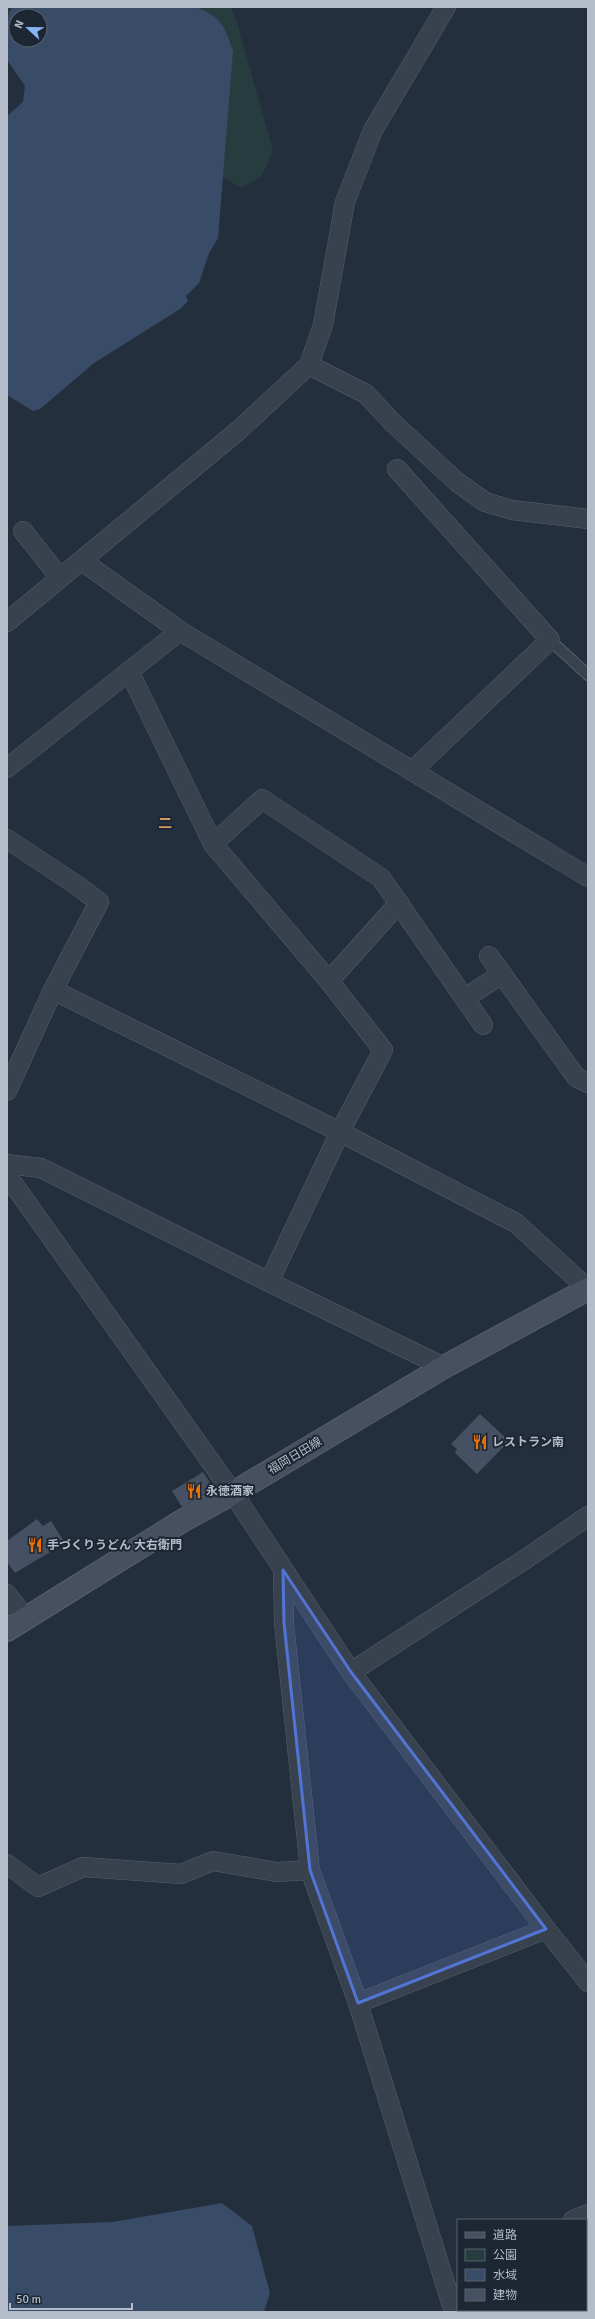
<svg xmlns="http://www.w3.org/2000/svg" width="595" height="2319" font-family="Signika,'Noto Sans JP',sans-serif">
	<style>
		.green { fill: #263c3f }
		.water { fill: #394c67; fill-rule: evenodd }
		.building { fill: #455162 }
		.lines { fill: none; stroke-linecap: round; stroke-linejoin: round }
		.lane-casing { stroke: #565f6c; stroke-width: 12 }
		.street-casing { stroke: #565f6c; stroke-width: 20 }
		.secondary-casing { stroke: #565f6c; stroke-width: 24 }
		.lane { stroke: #38414e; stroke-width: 10 }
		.street { stroke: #38414e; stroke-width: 19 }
		.secondary { stroke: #465061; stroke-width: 22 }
		.marked { fill: #5274d3; fill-opacity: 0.2; stroke: #5274d3; stroke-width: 3; stroke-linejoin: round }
		.labels { text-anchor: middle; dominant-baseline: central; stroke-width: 4; stroke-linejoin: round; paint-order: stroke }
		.poi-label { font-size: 12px; font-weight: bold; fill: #b4bcc9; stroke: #1d2633; text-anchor: start }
		.street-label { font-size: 12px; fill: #b4bcc9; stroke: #1d2633 }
		.quarter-label { font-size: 14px; font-weight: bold; fill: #d59563; stroke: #1d2633 }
	</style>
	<rect width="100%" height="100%" fill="#242f3e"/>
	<polygon class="green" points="7,7 231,7 238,26 273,151 262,176 242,188 221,176 40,40 40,16 16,16 7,21"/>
	<g class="water">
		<path d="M12,7H195C222,17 224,25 233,51L218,238L209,253L199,283L186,296L188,301L180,309L94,363L40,409L33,411L7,395V116L23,102L25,86L7,60V19ZM16,16H40V40H16Z"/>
		<polygon points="222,2203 252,2226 270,2293 264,2312 7,2312 7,2226 113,2222"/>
	</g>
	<g class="building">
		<polygon points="480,1414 509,1441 477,1474 455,1453 457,1449 451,1444"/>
		<polygon points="203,1472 214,1489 182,1507 172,1491"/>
		<polygon points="37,1519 43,1526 51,1521 65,1543 15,1573 7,1562 7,1541"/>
	</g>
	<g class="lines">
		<g class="lane-casing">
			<polyline id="lane" points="550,640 588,675"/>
		</g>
		<g class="street-casing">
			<g id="street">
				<polyline points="309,365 366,394 392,422 457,482 485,502 512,510 588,519"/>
				<polyline points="397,469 550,640 412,771"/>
				<polyline points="23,531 60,578"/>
				<polyline points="82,561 180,631 588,877"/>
				<polyline points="7,622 239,430 309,365 323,325 345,202 373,130 446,7"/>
				<polyline points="129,671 213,844 329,981 383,1050 340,1132 269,1282"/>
				<polyline points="7,768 180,631"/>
				<polyline points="7,839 78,886 99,902 53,990 7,1091"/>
				<polyline points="213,844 262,799 381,878 483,1025"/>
				<polyline points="489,956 576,1077 588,1083"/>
				<polyline points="329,981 399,903"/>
				<polyline points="53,990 340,1132 516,1223 588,1289"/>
				<polyline points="465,998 502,974"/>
				<polyline points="7,1164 41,1168 269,1282 444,1367"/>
				<polyline points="7,1175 233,1493 351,1672 546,1929 588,1982"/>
				<polyline points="283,1570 284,1623 310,1870 358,2003 454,2312"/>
				<polyline points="7,1594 26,1619"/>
				<polyline points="351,1672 527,1558 588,1516"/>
				<polyline points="7,1864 38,1887 83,1867 181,1874 213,1861 277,1872 310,1870"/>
				<polyline points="358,2003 546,1929"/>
				<polyline points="573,2220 588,2214"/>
			</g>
		</g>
		<g class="secondary-casing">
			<polyline id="secondary" points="7,1630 182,1521 233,1493 444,1367 588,1289"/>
		</g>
		<use href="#lane" class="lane"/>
		<use href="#street" class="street"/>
		<use href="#secondary" class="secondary"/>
	</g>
	<path class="marked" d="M283,1570L351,1672L546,1929L358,2003L310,1870L284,1623Z"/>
	<defs>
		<g id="restaurant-bare" transform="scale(1.2)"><path d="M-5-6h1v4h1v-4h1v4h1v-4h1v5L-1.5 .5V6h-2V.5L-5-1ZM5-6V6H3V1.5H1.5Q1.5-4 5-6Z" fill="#e8710a" stroke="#1d2633" stroke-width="2.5" paint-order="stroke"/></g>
	</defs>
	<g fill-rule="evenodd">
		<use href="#restaurant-bare" x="480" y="1442"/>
		<use href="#restaurant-bare" x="194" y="1491"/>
		<use href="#restaurant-bare" x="35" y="1545"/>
	</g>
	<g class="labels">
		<g class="poi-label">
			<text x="492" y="1442">レストラン南</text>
			<text x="206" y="1491">永徳酒家</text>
			<text x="47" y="1545">手づくりうどん 大右衛門</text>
		</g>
		<g class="street-label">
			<text transform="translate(295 1456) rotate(-31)">福岡日田線</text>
		</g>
		<g class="quarter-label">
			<text x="165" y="823">二</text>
		</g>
	</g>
	<rect width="595" height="2319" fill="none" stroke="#b4bcc9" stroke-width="16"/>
	<rect x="457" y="2219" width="130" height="92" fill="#1d2633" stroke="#59626f"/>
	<rect x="465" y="2232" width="20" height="6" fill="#465061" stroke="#59626f"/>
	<text x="493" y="2239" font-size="12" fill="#b4bcc9">道路</text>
	<rect x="465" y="2249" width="20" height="12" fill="#263c3f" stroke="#59626f"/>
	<text x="493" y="2259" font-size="12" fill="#b4bcc9">公園</text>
	<rect x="465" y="2269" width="20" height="12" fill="#394c67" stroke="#59626f"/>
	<text x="493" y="2279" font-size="12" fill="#b4bcc9">水域</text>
	<rect x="465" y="2289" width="20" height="12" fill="#455162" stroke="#59626f"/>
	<text x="493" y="2299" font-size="12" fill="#b4bcc9">建物</text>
	<g transform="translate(28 28) rotate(292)"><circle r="19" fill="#1d2633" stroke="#59626f"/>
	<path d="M0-3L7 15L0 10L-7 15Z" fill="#8ab4f8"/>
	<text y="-6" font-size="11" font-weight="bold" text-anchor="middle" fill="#b4bcc9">N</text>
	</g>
	<path d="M10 2303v6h122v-6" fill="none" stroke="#b4bcc9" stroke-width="2"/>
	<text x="16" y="2303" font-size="12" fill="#b4bcc9" stroke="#1d2633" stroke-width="3" paint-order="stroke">50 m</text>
</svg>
